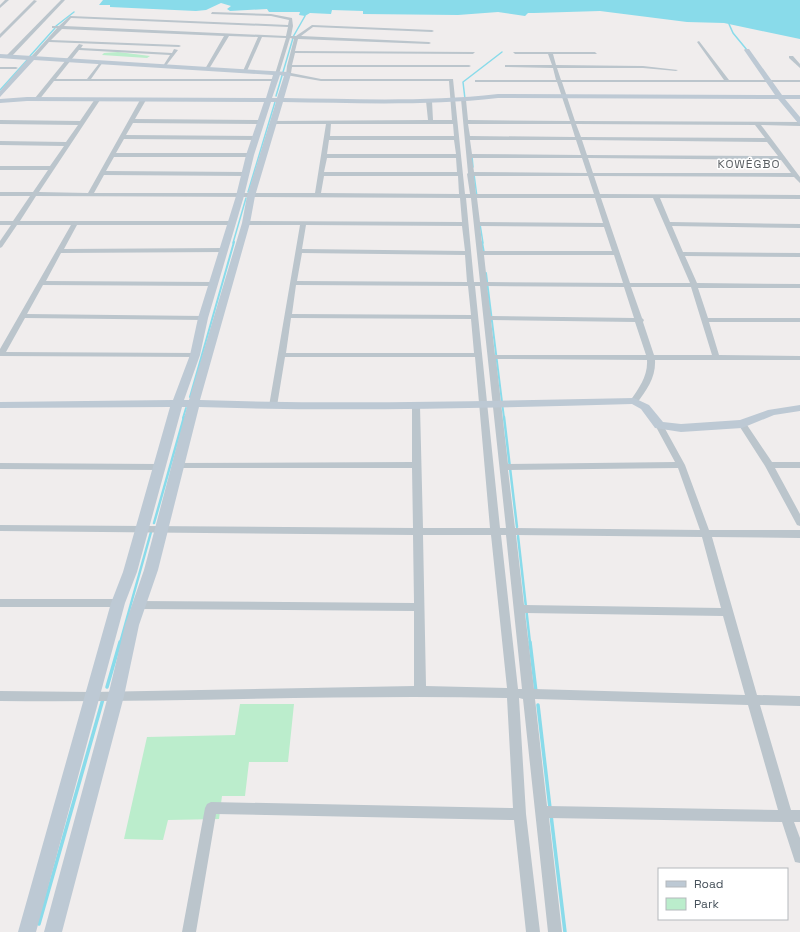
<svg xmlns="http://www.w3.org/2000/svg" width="800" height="932" font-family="'Space Grotesk',sans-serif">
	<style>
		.green { fill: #bbedcc }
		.water { fill: #89dbea }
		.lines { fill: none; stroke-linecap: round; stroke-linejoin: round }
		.stream-far3 { stroke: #89dbea; stroke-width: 1.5 }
		.stream-far2 { stroke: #89dbea; stroke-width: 2 }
		.stream-far1 { stroke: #89dbea; stroke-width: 2.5 }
		.stream { stroke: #89dbea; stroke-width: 3.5 }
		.street { fill: #bbc5cc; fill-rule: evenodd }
		.secondary { fill: #bdc9d4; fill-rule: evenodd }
		.labels { text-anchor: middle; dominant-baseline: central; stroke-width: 3; stroke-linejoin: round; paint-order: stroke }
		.far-neighbourhood-label { font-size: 12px; letter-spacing: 1px; fill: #5a5e62; stroke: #fff }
	</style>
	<rect width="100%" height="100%" fill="#f0eded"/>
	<g class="green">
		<polygon points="118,52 150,56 147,58 102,55 104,53"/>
		<polygon points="240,704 294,704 288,762 249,762 245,796 222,796 219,819 168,820 163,840 124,839 147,737 235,735"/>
	</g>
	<polygon class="water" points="103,0 800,0 800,39 724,23 687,22 600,11 534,13 528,13 525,16 498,12 458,15 363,14 363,11 332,10 331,14 310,13 305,16 299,15 300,12 269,12 267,9 230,11 227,9 231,6 221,3 206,10 196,11 110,7 110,5 99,5"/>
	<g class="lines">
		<g class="stream-far3">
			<polyline points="729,24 733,33 747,50"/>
			<polyline points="56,26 74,12"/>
			<polyline points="293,37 305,16"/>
			<polyline points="30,56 55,28"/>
			<polyline points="0,90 28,59"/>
			<polyline points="276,96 293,38"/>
			<polyline points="465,99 463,82 502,52"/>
			<polyline points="472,156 473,167"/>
			<polyline points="474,174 477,197"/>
			<polyline points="248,192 275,102"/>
			<polyline points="480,224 483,243"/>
			<polyline points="233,243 246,198"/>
		</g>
		<g class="stream-far2">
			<polyline points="482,242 484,253"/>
			<polyline points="486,273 504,418"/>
			<polyline points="190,397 234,242"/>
			<polyline points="183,418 186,408"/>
		</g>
		<g class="stream-far1">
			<polyline points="504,417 517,527"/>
			<polyline points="154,523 184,417"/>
			<polyline points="518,536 530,643"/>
			<polyline points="120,643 151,532"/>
		</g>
		<g class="stream">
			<polyline points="530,642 536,692"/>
			<polyline points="107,687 120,642"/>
			<polyline points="538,705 550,808"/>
			<polyline points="551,815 565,932"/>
			<polyline points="39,924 103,699"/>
		</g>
		<g class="street">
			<polygon points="5,0 9,0 0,8 0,5"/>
			<polygon points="34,0 37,1 0,38 0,34"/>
			<polygon points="61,0 65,0 11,57 7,57 7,55"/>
			<path d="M212,12L271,14L292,18L293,26L291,36H296L312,25L432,30L434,31L432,32L313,27L301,36L429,42L431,43L429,44L298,39L295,51L475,52L473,54L295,53L292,65H469L471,66L469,67H292L291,73L321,79H453L465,194H470L467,174L468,173L461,99L466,100L468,120L570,121L557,82H475V80H556L553,68L505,67V65H552L548,54H515L513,52H595L597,54H553L556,65L643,66L678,70L676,71L643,68H557L561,80H724L697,42L699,41L729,80H800V82H562L575,121L800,122V126L761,125L800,177V183L794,177L594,176L600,194L800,195V199L660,198L670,222L800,224V228L672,226L683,252L800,253V257L685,256L697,283L800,284V288H698L708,318H800V322H709L719,355L800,356V360H655C656,377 647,390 637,403L634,404L630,401C639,388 648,376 647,360L496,359L508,464L675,462L655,425L659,422L663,425L685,465L709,530H800V538L712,537L757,695L800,696V706L760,705L791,810H800V822H794L800,838V863L795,862L782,822L549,818L562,932H548L523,699L519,698L526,814L540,932H526L514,820L216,814L196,932H182L205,808L207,804L211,802L513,808L507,698C338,694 169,703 0,701V691L92,692L414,686V611L138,609L134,608L133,605L134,602L138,601L414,603L413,535L0,531V525L413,528L412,468H178L175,467L174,465L175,463L412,462V406L416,403L420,406L423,528H490L475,357H285L277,406L276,408H270L269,406L300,225H246L243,223L246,221L462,222L460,198L36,196L20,221H231L234,223L231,225H77L64,249L223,248L226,250L223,252L61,253L46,281L213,282L217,284L213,286L43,285L27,314L203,316L207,318L203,320L25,318L6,352L195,353H198L199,355L198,357L0,356V349L71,225H17L2,247L0,248V241L11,225H0V221H13L30,196H0V192H33L48,170H0V166H50L64,146L0,145V141L66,142L78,125L0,124V120L80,121L95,99L100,100L39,192L88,193L140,100L143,98L146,100L135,119L261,120L264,122L261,124L133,123L126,135L256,136L259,138L256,140L124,139L116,153H250L253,155L250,157H114L106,171L245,172L248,174L245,176L104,175L94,193H315L326,124H275L272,122L273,121L428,120L426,101L429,99L432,101L433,120H452L449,81H321L286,75L287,66L294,39L290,38L279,74L277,75L275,74L286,38L262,37L247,71L245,72L243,71L258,37L229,36L209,69L207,70L205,69L224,36L62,29L51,40L179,45L181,46L179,47L49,42L34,59L30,58L57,28H52V26H59L70,16L288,25L289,20L271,16L211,14ZM71,18L288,27L286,36L64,26ZM331,124H453L454,136H330ZM468,124H571L575,137L470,136ZM576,124L755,125L765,138L581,137ZM329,140H454L456,154H327ZM470,140H576L581,155L472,154ZM582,140L767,142L778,156L587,155ZM327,158H456L457,172H324ZM472,158H582L587,173L474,172ZM588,158L781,160L791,173H593ZM324,176H458L459,194L321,193ZM474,176H588L594,194H476ZM466,198H471L480,282H474ZM477,198H595L603,223L480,222ZM601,198H653L690,283H630ZM306,225L462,226L465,251L302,249ZM480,226L604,227L612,251H483ZM302,253L465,255L467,282L297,281ZM484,255H614L623,283L487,282ZM296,285L468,286L471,315L292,314ZM475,286H480L506,528H500ZM487,286L624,287L634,318L491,316ZM631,287H691L712,355H654L643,322L644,320L642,318ZM291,318L471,319L474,353H286ZM491,320L635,322L646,355H495ZM678,468L700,530L515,528L508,470ZM423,535H491L507,688L426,686ZM501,535H506L522,689H518ZM516,535L702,537L721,608L524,605ZM525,613L723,616L745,695L534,689ZM535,699L748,705L778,810L547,806Z"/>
			<polygon points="79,44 83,45 81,48 172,53 174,49 178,50 165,67 163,66 170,55 79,50 56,79 87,79 101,61 103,62 91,79 276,79 278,80 276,81 54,81 39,100 35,100 35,98"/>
			<polygon points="789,56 793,56 800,64 800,68 789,58"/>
			<polygon points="0,67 16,67 18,68 16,69 0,69"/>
			<polygon points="742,421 745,422 772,462 800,462 800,468 775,468 800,514 800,526 797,525 765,466 738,424"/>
			<polygon points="0,463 159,464 164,467 159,470 0,469"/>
			<polygon points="0,599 118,599 122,600 123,603 122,606 118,607 0,607"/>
		</g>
		<path class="secondary" d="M745,49H749L782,95H800V99H785L800,117V124L798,123L778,99L498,98C427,106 354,103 283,102L255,196L250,223L200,400C345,405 489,401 634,398L649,405L663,422L681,424L740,420L768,410L800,405V411L774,415L742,428L681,432L655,428L641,409L632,404C487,408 343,412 199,407L158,570L139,625L124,696L62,932H44L108,696L125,625L144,570L187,407H182L137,572L125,603L36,932H18L111,603L123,572L170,407L0,408V402L173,400L190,355L198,318L236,196L246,155L264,102L27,101L0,103V99L27,97L266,98L273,75L34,60L0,97V91L27,60L0,58V54L288,72L291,74L284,98C355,99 427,102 498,94L775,95L744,50ZM280,75L284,76L277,98H272ZM271,102H276L247,196L242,223L189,400H184L200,355L208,318L244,196L254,155Z"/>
	</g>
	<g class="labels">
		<g class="far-neighbourhood-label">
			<text x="749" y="164">KOWÉGBO</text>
		</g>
	</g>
	<rect x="658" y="868" width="130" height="52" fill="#ffffff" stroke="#b5b9bd"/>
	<rect x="666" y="881" width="20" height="6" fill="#bdc9d4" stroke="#b5b9bd"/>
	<text x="694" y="888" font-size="12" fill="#46515a">Road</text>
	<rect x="666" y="898" width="20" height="12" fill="#bbedcc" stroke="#b5b9bd"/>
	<text x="694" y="908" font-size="12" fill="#46515a">Park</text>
</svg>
